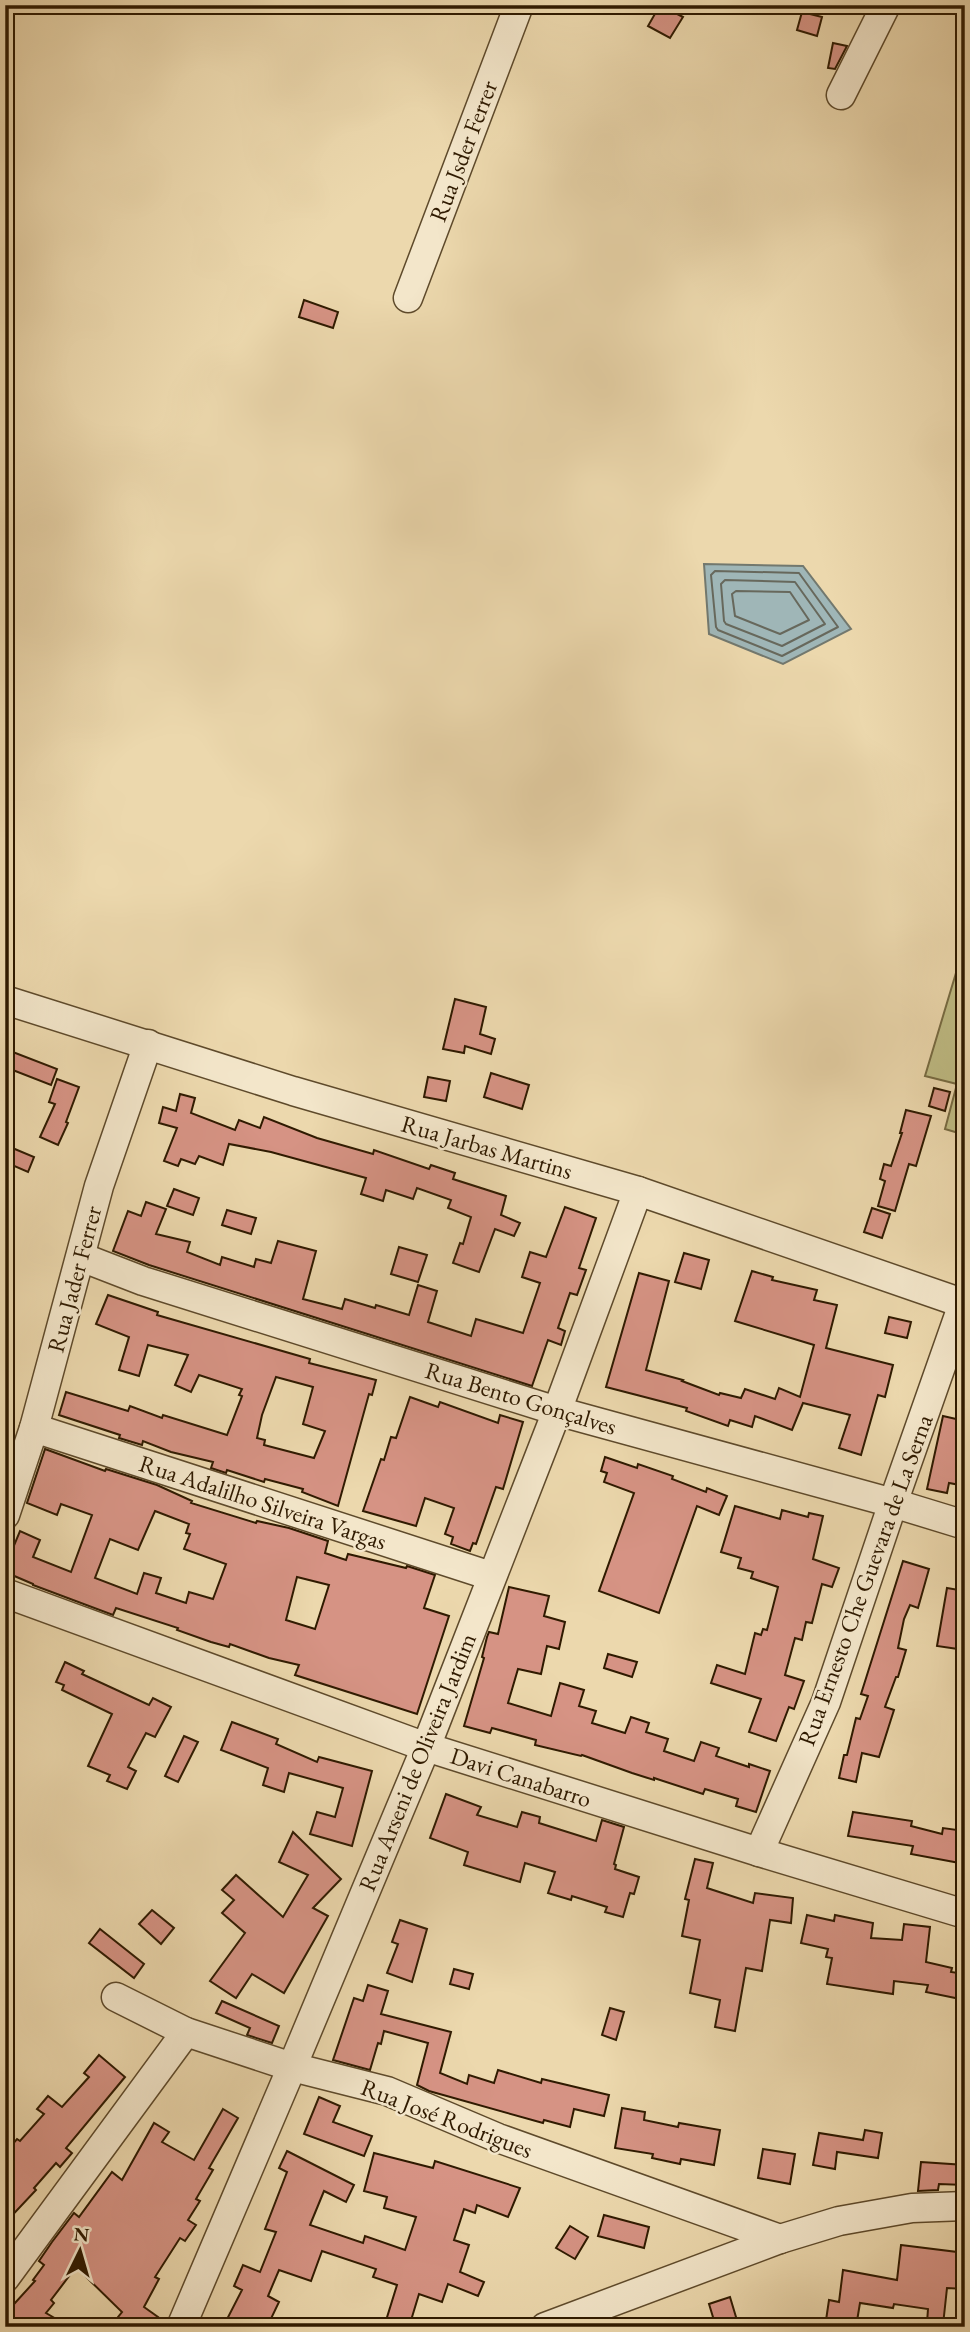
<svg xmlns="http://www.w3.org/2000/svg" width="970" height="2332" font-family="'EB Garamond',serif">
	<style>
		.green { fill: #bfbc84; stroke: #776b42; stroke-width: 2 }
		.water { fill: #9fb6b7; stroke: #72786e; stroke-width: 2 }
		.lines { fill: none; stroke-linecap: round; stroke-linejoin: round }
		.shore { stroke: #67685c; stroke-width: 2 }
		.building { fill: #d69384; stroke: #2f1a00; stroke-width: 2; fill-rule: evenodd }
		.minor-casing { stroke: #5e4a2b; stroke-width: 31 }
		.minor { stroke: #f3e6ca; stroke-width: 28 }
		.labels { text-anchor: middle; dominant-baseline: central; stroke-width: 5; stroke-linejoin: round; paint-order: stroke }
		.street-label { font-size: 24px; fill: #2f1a00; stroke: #f3e6ca }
	</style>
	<rect width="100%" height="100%" fill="#ecd8ad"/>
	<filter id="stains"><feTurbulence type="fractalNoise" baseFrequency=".00286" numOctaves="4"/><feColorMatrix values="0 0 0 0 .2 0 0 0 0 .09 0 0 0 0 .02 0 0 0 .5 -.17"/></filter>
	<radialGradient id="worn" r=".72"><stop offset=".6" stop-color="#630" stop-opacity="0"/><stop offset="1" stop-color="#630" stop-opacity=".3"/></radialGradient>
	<polygon class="green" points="965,943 965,1135 945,1129 957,1084 925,1076"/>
	<polygon class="water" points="704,564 803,566 851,629 783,664 709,634"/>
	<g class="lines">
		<g class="shore">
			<polygon points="715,571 799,573 838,627 782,656 718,630 716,627 711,575"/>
			<polygon points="725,580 795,582 825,624 782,646 726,624 724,621 721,584"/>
			<polygon points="736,591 790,592 809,620 780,634 735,616 732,594"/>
		</g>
	</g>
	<g class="building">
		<polygon points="660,5 683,17 670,38 648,26"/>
		<polygon points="802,12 822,17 817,36 797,30"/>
		<polygon points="833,43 847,46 835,69 828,68"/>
		<polygon points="304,300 338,312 333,328 299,317"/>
		<polygon points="455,999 486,1007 480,1034 495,1039 491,1054 465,1046 464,1053 443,1049"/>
		<polygon points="5,1049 57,1069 51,1085 5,1067"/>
		<polygon points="491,1073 529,1085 522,1109 484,1097"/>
		<polygon points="428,1077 450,1081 446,1101 424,1097"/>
		<polygon points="57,1079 79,1087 66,1122 68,1123 58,1145 40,1137 55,1104 49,1102"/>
		<polygon points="934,1088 950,1092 945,1111 929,1106"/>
		<polygon points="180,1094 195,1098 191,1113 235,1130 239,1120 260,1128 264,1117 317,1138 373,1154 374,1150 429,1169 431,1165 455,1173 453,1179 506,1196 501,1215 520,1223 514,1236 495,1229 479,1272 453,1263 460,1243 463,1244 471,1217 448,1208 451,1200 417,1188 413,1199 386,1190 383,1201 361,1194 366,1178 271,1152 229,1144 223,1165 199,1156 195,1164 181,1159 178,1166 164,1161 177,1128 159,1123 163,1107 176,1111"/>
		<polygon points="906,1110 931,1116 916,1166 909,1164 895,1211 878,1206 885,1181 880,1179 884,1164 891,1166 902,1133 900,1133"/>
		<polygon points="10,1147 34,1157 28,1172 5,1162"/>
		<polygon points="174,1189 199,1198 193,1215 167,1206"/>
		<polygon points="146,1202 166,1209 156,1234 190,1242 187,1252 220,1265 222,1257 254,1267 256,1259 271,1263 278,1241 316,1251 303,1299 342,1309 345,1299 375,1308 376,1305 409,1315 418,1285 437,1291 428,1322 471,1336 476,1319 523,1333 540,1283 522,1277 530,1252 546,1257 565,1207 596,1218 579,1268 586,1270 577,1295 570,1293 558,1328 565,1331 561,1345 548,1340 532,1386 149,1265 113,1251 128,1211 141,1216"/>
		<polygon points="872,1208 890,1214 882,1238 864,1232"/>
		<polygon points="227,1210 256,1218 251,1234 222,1225"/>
		<polygon points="399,1247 427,1255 418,1282 391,1274"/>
		<polygon points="684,1253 709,1260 701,1289 675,1282"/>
		<polygon points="752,1271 773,1277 772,1280 817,1290 814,1300 837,1305 826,1348 893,1365 885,1397 878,1395 861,1455 839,1448 850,1415 803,1403 792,1430 755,1416 752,1427 730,1420 728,1426 686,1411 687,1408 606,1387 639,1273 669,1281 646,1370 683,1380 682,1381 719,1395 720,1393 741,1398 745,1389 775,1399 779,1388 800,1397 814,1345 735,1321"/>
		<path d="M108,1295L158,1312L157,1315L310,1359L309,1363L376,1380L372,1395L369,1394L338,1506L302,1492L303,1489L265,1479L264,1482L227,1470L226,1473L211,1468L213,1462L171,1452L143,1441L142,1445L119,1438L120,1435L59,1415L66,1392L128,1411L130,1406L162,1418L163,1415L227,1435L242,1396L239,1395L242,1389L199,1375L191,1392L175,1385L188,1355L148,1345L139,1376L119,1370L129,1337L96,1324ZM276,1377L313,1387L303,1424L325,1431L314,1458L264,1445L265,1440L257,1438L262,1415Z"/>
		<polygon points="889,1317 911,1322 907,1338 885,1333"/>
		<polygon points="410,1397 438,1407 440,1402 498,1423 500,1415 523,1422 503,1489 496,1487 476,1544 473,1543 470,1551 451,1544 453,1537 445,1534 454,1508 425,1498 416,1526 363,1511 381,1459 384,1460 391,1437 396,1438"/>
		<polygon points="943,1416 965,1421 958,1456 965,1458 960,1485 949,1483 947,1493 927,1489"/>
		<path d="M45,1449L105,1471L106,1469L157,1485L192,1501L191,1503L256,1523L257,1521L289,1528L328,1541L325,1553L346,1560L348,1554L406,1568L407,1566L435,1575L424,1608L449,1616L417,1714L295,1675L299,1665L269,1658L230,1644L229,1647L211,1642L177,1630L178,1628L116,1608L113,1615L33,1585V1584L5,1572V1567L20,1531L40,1540L33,1557L71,1572L92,1515L61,1504L57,1515L27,1503ZM155,1511L189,1524L186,1533L190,1534L184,1549L226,1564L213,1599L189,1592L186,1603L156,1593L161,1578L144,1573L137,1594L95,1578L110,1539L138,1550ZM297,1577L329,1585L315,1629L286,1620Z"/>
		<polygon points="605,1457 637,1468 638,1464 673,1476 672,1479 706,1492 707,1488 727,1496 719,1515 697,1506 659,1613 599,1591 634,1493 604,1482 607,1473 601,1471"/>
		<polygon points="735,1506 780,1519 782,1510 808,1517 809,1513 823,1516 813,1559 839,1568 832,1587 822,1584 812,1623 806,1622 802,1640 795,1638 785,1675 804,1681 794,1709 789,1707 776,1741 749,1732 761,1699 711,1683 717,1665 745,1674 755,1633 761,1635 763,1629 767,1630 778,1587 751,1578 753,1572 738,1568 741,1558 721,1552"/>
		<polygon points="903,1561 929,1569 918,1608 910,1605 904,1619 898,1648 906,1650 898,1677 896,1677 885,1707 894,1710 879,1757 862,1753 856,1782 839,1778 844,1755 847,1755 856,1718 860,1719 868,1696 861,1694"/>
		<polygon points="509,1587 549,1596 544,1616 565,1622 559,1649 547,1646 541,1674 518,1669 508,1703 551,1716 560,1683 584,1690 579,1706 596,1711 592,1723 625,1733 631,1717 649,1723 646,1732 668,1739 664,1751 694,1761 701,1742 719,1748 716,1756 749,1767 749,1764 770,1771 756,1812 736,1806 738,1799 705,1789 703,1794 654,1778 654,1780 632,1773 582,1755 581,1756 535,1745 536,1740 492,1728 490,1733 464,1726 484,1658 482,1657 487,1637 489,1632 498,1634"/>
		<polygon points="947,1588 965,1591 965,1650 937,1646"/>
		<polygon points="608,1654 637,1662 632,1677 604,1668"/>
		<polygon points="65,1662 84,1671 82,1674 149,1705 153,1698 171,1707 155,1737 146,1733 128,1767 136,1771 127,1789 107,1781 110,1775 88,1766 112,1714 62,1690 64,1685 56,1682"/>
		<polygon points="232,1722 278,1739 276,1744 317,1762 319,1757 372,1771 352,1846 310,1834 317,1812 335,1817 343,1788 289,1773 284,1792 263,1785 268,1768 221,1750"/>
		<polygon points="184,1736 198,1742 178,1782 165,1776"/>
		<polygon points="446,1794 481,1807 477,1815 517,1827 522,1812 540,1817 539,1823 596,1841 602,1820 624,1827 614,1864 616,1865 615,1869 639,1877 634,1894 630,1893 623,1917 605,1912 607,1907 572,1896 571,1900 548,1893 555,1872 525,1863 520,1882 464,1865 468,1852 430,1838"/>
		<polygon points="853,1812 912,1821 911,1826 942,1834 943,1828 965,1831 965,1864 911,1854 913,1846 848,1836"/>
		<polygon points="293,1832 341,1879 313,1908 328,1916 284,1993 252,1974 236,1998 210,1981 245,1933 222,1913 234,1900 222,1890 236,1875 283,1917 308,1875 279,1862"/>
		<polygon points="695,1859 713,1863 707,1888 753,1903 755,1893 793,1898 791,1923 770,1920 762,1971 746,1968 735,2031 715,2027 720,2000 690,1993 700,1940 682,1936 689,1900 685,1899"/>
		<polygon points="152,1910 174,1928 161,1944 139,1924"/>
		<polygon points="807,1915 834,1921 835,1915 873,1923 871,1938 902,1940 904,1924 930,1927 926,1962 952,1968 951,1972 965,1974 965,2000 926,1992 928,1985 894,1981 893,1994 827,1984 832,1958 826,1957 828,1949 801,1943"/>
		<polygon points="400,1920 427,1929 412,1982 387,1973 398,1944 392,1942"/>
		<polygon points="100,1929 144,1964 134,1978 89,1943"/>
		<polygon points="454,1969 473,1974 469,1989 450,1984"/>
		<polygon points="368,1985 388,1991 381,2014 451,2032 440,2073 467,2084 469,2075 494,2083 498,2070 541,2083 542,2079 609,2095 604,2116 574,2109 570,2127 544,2120 543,2123 429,2091 417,2085 428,2043 384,2031 381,2044 378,2043 370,2070 333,2060 354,1998 363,2001"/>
		<polygon points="222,2001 279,2026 272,2043 247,2035 250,2028 216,2013"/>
		<polygon points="610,2008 624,2012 616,2040 602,2035"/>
		<polygon points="99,2055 125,2077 66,2148 72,2153 60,2167 56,2163 34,2188 36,2190 5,2223 5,2153 17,2139 20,2141 44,2114 37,2109 48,2096 62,2107 89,2077 84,2073"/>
		<polygon points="319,2097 340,2106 333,2122 372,2136 364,2156 304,2134"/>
		<polygon points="622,2108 645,2112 644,2120 678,2127 679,2123 720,2130 714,2165 681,2159 680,2164 652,2158 653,2154 615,2148"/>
		<polygon points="223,2109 238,2118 209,2168 213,2170 196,2199 200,2201 188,2220 196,2225 185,2241 180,2238 155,2277 159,2279 144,2307 158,2317 151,2327 110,2327 122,2312 76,2267 51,2300 54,2303 46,2313 70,2327 5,2327 5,2314 35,2281 33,2280 44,2265 39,2261 52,2242 74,2213 79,2217 112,2172 122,2180 154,2123 169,2132 162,2142 194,2160"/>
		<polygon points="865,2130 882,2133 878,2158 837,2152 835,2169 813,2165 819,2133 863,2140"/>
		<polygon points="763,2149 795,2154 790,2184 758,2178"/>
		<polygon points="287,2151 354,2185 346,2202 324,2191 310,2225 363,2243 365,2236 405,2250 416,2217 384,2208 387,2197 364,2191 374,2153 433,2168 435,2161 520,2188 508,2217 477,2205 475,2213 464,2209 454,2240 469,2245 460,2272 484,2282 478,2296 448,2284 442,2302 419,2294 409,2327 384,2327 397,2285 373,2277 376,2269 322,2251 311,2281 279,2270 268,2296 279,2302 267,2327 223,2327 242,2290 234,2286 243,2265 260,2272 276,2232 265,2229 287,2172 279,2168"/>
		<polygon points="921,2162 965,2165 965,2185 939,2184 938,2190 918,2191"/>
		<polygon points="604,2215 649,2227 644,2248 598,2236"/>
		<polygon points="570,2226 588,2237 575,2259 556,2248"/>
		<polygon points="901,2245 965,2253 965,2289 947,2288 943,2325 927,2323 928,2309 894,2304 893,2308 860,2303 856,2327 825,2327 829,2300 839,2302 843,2270 897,2280"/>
		<polygon points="730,2297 739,2327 716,2327 709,2304"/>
	</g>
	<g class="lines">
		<g class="minor-casing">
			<g id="minor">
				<polyline points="841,95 886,5"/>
				<polyline points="408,298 519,5"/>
				<polyline points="5,1000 293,1091 638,1191 965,1304"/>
				<polyline points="81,1257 143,1281 557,1411 893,1503 965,1525"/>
				<polyline points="34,1428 491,1576"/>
				<polyline points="5,1515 34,1428 99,1186 148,1044"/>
				<polyline points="5,1593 426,1747 759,1852 965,1914"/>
				<polyline points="759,1852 826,1702 893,1503 963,1304"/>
				<polyline points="116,1997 186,2032 292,2067 387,2091 498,2138 780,2239"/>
				<polyline points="5,2278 186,2032"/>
				<polyline points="181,2327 292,2067 426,1747 557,1411 638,1191"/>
				<polyline points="545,2327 780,2239 839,2221 912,2208 965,2206"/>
			</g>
		</g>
		<use href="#minor" class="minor"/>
	</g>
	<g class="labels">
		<g class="street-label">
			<text transform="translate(463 151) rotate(-69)">Rua Jsder Ferrer</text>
			<text transform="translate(487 1147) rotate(16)">Rua Jarbas Martins</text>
			<text transform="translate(74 1279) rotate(-75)">Rua Jader Ferrer</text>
			<text transform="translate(521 1398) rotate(17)">Rua Bento Gonçalves</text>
			<text transform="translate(263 1502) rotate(18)">Rua Adalilho Silveira Vargas</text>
			<text transform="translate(865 1580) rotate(-70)">Rua Ernesto Che Guevara de La Serna</text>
			<text transform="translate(417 1762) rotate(-68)">Rua Arseni de Oliveira Jardim</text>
			<text transform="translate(521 1777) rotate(18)">Davi Canabarro</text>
			<text transform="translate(447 2118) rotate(21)">Rua José Rodrigues</text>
		</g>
	</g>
	<rect width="970" height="2332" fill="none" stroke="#ecd8ad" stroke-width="28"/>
	<rect x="7" y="7" width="956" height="2318" fill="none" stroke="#2f1a00" stroke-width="3.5"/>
	<rect x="14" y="14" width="942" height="2304" fill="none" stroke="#2f1a00" stroke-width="2"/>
	<g transform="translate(80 2251) rotate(5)" stroke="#f3e6ca" stroke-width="5" paint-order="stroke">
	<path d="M0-5L12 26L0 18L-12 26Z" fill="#2f1a00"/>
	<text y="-10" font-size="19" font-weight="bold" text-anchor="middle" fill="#2f1a00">N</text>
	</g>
	<rect width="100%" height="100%" filter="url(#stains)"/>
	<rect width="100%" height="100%" fill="url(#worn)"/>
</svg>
